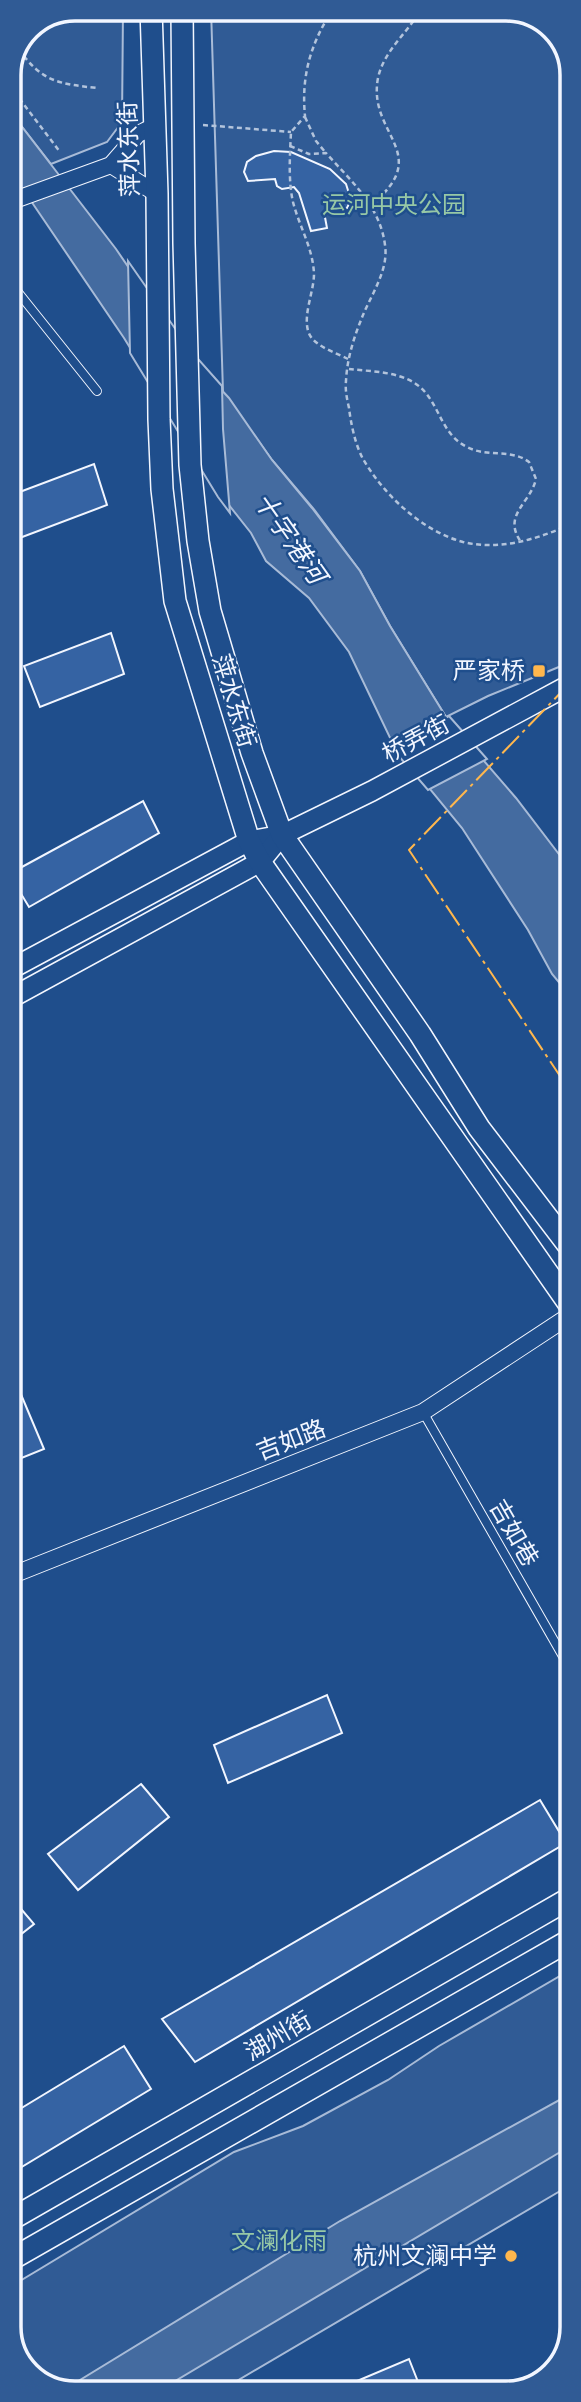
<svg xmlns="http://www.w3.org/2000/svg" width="581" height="2402" font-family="'Roboto Condensed','Noto Sans SC',sans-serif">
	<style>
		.built { fill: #305b95; stroke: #a8bbd7; stroke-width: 2 }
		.water { fill: #446ba0; stroke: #a8bbd7; stroke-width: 2 }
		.pier { fill: #1f4e8c; stroke: #a8bbd7; stroke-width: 2 }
		.building { fill: #3563a3; stroke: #f2f6ff; stroke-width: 2 }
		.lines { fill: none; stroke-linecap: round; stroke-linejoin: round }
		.service-casing { stroke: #f2f6ff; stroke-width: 10 }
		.minor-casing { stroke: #f2f6ff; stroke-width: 18 }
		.tertiary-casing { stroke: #f2f6ff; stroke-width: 22 }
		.secondary-casing { stroke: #f2f6ff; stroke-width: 24 }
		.path { stroke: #b3c4dc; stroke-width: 2.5; stroke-dasharray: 5 3.5; stroke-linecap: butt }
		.service { stroke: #1f4e8c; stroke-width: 8 }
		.minor { stroke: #1f4e8c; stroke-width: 16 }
		.tertiary { stroke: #1f4e8c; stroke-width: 19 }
		.secondary { stroke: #1f4e8c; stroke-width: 21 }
		.power { stroke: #ffb74d; stroke-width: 2; stroke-dasharray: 24 5 3.5 5; stroke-linecap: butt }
		.poi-dot { fill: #ffb74d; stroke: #1f4e8c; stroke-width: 2.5 }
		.labels { text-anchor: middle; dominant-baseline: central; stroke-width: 5; stroke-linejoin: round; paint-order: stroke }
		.street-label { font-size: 24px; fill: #f2f6ff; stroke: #1f4e8c }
		.park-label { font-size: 24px; fill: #97c8a6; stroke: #1f4e8c }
		.poi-label { font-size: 24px; fill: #f2f6ff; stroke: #1f4e8c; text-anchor: end }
		.water-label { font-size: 26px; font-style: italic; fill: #f2f6ff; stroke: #1f4e8c }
		.rim { fill: none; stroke: #f2f6ff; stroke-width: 3.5 }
	</style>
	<rect width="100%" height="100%" fill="#1f4e8c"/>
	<g class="built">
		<polygon points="75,9 123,9 122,122 107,142 51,164 9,110 9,75 28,28"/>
		<polygon points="211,9 514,9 553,28 571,62 571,662 488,696 446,717 390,626 360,571 313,508 272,460 223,392"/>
		<polygon points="572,1969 572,2184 218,2392 67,2393 28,2374 10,2340 10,2287 234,2152 303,2126 388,2080 439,2046"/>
	</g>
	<g class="water">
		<polygon points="9,110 116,249 187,353 229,398 272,460 312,508 360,571 390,626 446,717 516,798 571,870 572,998 552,974 528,930 462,828 393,744 349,652 309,598 266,561 251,533 221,495 124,338 31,201 9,173"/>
		<polygon points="572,2093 572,2145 155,2393 67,2393 62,2391 340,2221"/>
	</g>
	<g class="pier">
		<polygon points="128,261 190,350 222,386 223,429 230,513 218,497 130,353"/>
		<polygon points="449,716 487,759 428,790 391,747"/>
	</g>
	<g class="building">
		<polygon points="274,151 291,152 330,169 346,184 351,200 347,208 324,212 327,228 311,231 299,193 294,187 282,189 277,186 275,179 248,181 244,172 247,162 256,156"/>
		<polygon points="94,464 107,505 9,542 9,496"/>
		<polygon points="111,633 124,674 40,707 24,666"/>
		<polygon points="143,801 159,833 29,907 9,874"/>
		<polygon points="9,1366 44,1449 9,1463"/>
		<polygon points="327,1695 342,1733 228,1783 214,1745"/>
		<polygon points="141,1784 169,1817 78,1890 48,1854"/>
		<polygon points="540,1800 566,1843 195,2062 162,2019"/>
		<polygon points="10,1896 34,1924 10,1943"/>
		<polygon points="124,2046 151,2089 10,2174 10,2115"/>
		<polygon points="409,2359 422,2392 331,2392"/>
	</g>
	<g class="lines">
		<g class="service-casing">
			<g id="service">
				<polyline points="9,281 97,391"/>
				<polyline points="423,1412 572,1672"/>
			</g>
		</g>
		<g class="minor-casing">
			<g id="minor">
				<polyline points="111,165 157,194"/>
				<polyline points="9,202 111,165 138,134 155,126"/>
				<polyline points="10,1576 423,1412 572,1314"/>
			</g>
		</g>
		<g class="tertiary-casing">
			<g id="tertiary">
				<polyline points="9,970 249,841 282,835 372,791 571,684"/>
				<polyline points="9,999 260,862 282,835"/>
			</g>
		</g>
		<g class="secondary-casing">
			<g id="secondary">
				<polyline points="151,9 157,194 159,419 162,489 175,601 249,841 260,862 572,1308"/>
				<polyline points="182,9 184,243 190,465 198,541 210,611 252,753 282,835 420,1034 479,1128 572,1250"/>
				<polyline points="10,2220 572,1897"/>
				<polyline points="10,2260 572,1939"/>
			</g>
		</g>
		<g class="path">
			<path d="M333,9C311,43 301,75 305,116L291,132C290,154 288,180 293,202C299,226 313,248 314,274C314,293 300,321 311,337C319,348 337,353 348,359"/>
			<polyline points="58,16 59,15"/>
			<path d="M19,49C41,82 60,84 97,88"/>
			<polyline points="9,85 60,152"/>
			<polyline points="305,117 316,141 326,153"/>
			<polyline points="203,125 291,132"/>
			<path d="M290,146L309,154L326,153C351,181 380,206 385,245C389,271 370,296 361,320C353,340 347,360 346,381C345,390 347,399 349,408C351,424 355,444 363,459C384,495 422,531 463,542C500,551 538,539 571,524"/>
			<path d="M371,205C435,153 367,135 378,78C384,50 408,33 421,9"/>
			<path d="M349,369C374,372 407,371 425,392C441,411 443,435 467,447C488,458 510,448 529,462L536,479C530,504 502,515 521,542"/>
		</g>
		<use href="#service" class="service"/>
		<use href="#minor" class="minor"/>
		<use href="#tertiary" class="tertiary"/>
		<use href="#secondary" class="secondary"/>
		<polyline class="power" points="571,682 409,850 572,1094"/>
	</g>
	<g class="poi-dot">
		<rect x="532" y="664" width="14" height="14" rx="3.5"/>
		<circle cx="511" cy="2256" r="7"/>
	</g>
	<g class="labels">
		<g class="street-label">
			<text transform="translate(129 149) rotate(-92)">萍水东街</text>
			<text transform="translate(234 701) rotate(73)">萍水东街</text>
			<text transform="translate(416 739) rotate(-28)">桥弄街</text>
			<text transform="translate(291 1440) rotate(-21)">吉如路</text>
			<text transform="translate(514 1533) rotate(60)">吉如巷</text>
			<text transform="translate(278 2036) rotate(-30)">湖州街</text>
		</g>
		<g class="park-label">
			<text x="394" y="205">运河中央公园</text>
			<text x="279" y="2241">文澜化雨</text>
		</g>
		<g class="poi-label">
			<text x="525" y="671">严家桥</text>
			<text x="497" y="2256">杭州文澜中学</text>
		</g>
		<g class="water-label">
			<text transform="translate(290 538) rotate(55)">十字港河</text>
		</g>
	</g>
	<path d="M0 0H581V2402H0ZM75 21H506A54 54 0 0 1 560 75V2327A54 54 0 0 1 506 2381H75A54 54 0 0 1 21 2327V75A54 54 0 0 1 75 21Z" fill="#305b95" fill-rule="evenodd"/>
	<path class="rim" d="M75 21H506A54 54 0 0 1 560 75V2327A54 54 0 0 1 506 2381H75A54 54 0 0 1 21 2327V75A54 54 0 0 1 75 21Z"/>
</svg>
